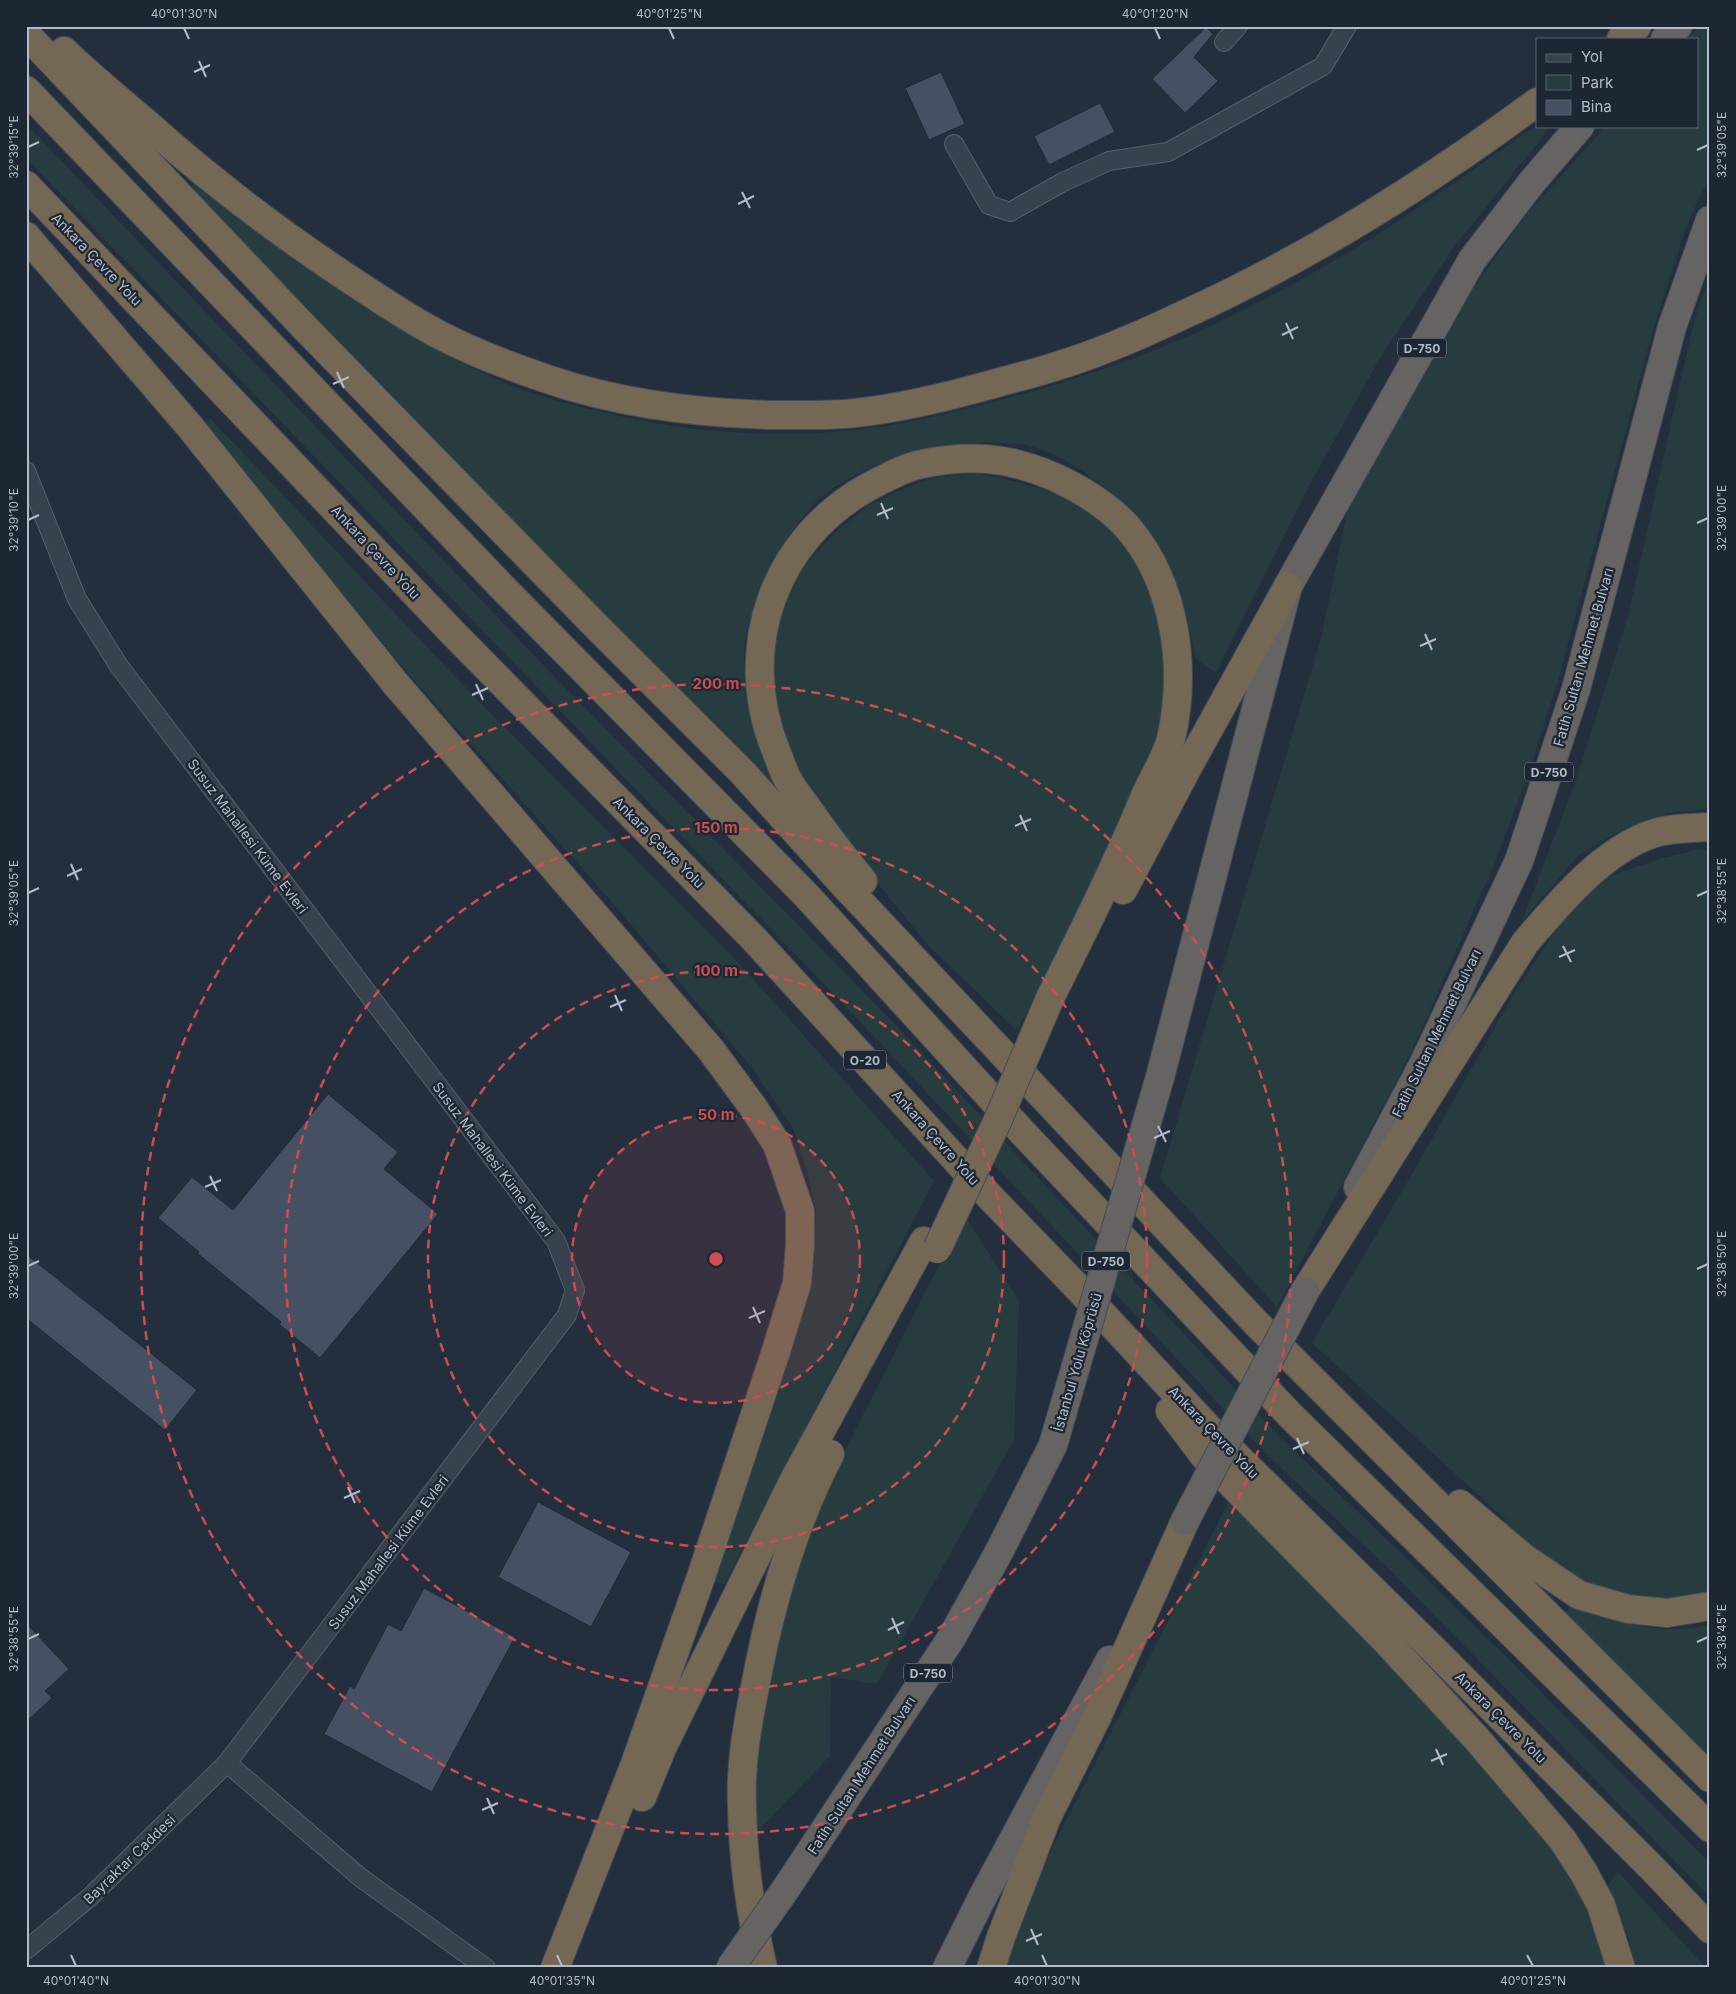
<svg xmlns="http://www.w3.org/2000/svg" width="1736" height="1994" font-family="Inter,sans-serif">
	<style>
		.green { fill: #263c3f }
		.building { fill: #455162; stroke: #1f2835 }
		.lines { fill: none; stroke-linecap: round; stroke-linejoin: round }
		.minor-casing { stroke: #565f6c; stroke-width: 20 }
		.trunk-casing { stroke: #434c59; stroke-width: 30 }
		.motorway-casing { stroke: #434c59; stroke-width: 30 }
		.minor { stroke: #38414e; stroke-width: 18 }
		.trunk { stroke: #656462; stroke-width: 28 }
		.motorway { stroke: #746855; stroke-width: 28 }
		.trunk-bridge-casing { stroke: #434c59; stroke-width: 30; stroke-linecap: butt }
		.motorway-bridge-casing { stroke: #434c59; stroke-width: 30; stroke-linecap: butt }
		.trunk-bridge { stroke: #656462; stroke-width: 28 }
		.motorway-bridge { stroke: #746855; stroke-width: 28 }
		.ticks { fill: none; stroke: #b4bcc9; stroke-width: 2 }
		.ring { fill: none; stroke: #ce4d50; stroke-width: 2.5; stroke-dasharray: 9 6 }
		.labels { text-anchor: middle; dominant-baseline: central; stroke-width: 4.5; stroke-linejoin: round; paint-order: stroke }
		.shield { fill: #1d2633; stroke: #878f9c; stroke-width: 1 }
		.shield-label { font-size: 12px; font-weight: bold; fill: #b4bcc9 }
		.street-label { font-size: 14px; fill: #b4bcc9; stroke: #1d2633 }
		.centre { fill: #ce4d50; stroke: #1d2633; stroke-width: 2.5 }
		.ring-label { font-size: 15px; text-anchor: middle; font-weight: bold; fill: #ce4d50; stroke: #1d2633; stroke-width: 4.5; stroke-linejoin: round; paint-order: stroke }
		.neatline { fill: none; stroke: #b4bcc9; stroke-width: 2 }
		.ticks-label { font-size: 12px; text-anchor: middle; fill: #b4bcc9 }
	</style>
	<rect width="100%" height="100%" fill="#242f3e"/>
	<g class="green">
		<polygon points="1700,26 1710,26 1710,175 1686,227 1653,330 1558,681 1528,775 1494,865 1411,1053 1277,1307 1160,1178 1321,638 1350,498 1460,307 1525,216 1606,126 1697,126 1697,39 1687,39"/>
		<polygon points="26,124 549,671 893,1022 1282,1439 1399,1551 1529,1680 1710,1863 1710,1897 1385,1565 1266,1454 850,1011 26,158"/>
		<path d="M1537,125V126H1549L1538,143L1453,248L1381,356L1309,486L1216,673L1196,659C1187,615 1177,569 1150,532C1144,524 1137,518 1130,511C1101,481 1068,457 1027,445C1020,443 1011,444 1003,443C952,440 905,450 859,473C846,480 832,488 821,497C801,516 786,540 774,564C760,591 744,623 744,654C744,704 757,739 775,785L727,744L188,188L199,179C291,261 393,336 508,384C542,398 579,407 615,415C690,432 767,438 844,431C894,427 942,415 990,403C1066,383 1144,358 1215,324C1253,306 1290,286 1327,265C1400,223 1468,173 1537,125Z"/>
		<polygon points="1710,275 1710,809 1668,813 1622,830 1579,855 1522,921 1576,780 1628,616 1694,321"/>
		<polygon points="210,418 484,707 737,961 934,1181 724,1584 711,1581 803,1316 814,1257 816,1210 806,1167 793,1128 752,1068 605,894 410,676 203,425"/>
		<path d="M978,474C1052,486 1109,506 1142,577C1156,607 1167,642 1168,675C1168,683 1166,691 1165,698C1160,735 1145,767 1130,801C1118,829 1107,857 1094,884C1070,934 1043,982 1017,1031L926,943L871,875L794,769L777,731L770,648L787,593L811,558L839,529L868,506L902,489L941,476Z"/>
		<polygon points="1700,849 1710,851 1710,1592 1685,1599 1643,1601 1589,1588 1501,1525 1506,1520 1312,1343 1411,1176 1514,993 1570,909 1605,877 1660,859"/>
		<path d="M967,1219L1019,1301L1014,1440L877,1684L831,1677L830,1756L756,1833C756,1814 755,1795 756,1776C757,1711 774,1631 795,1569C818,1501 852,1436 885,1372C911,1320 935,1268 967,1219Z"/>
		<polygon points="1232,1495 1449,1723 1545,1838 1579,1888 1595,1920 1608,1968 1002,1968 1024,1908 1054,1844"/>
		<path d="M1571,1606C1606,1619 1641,1630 1678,1629C1689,1629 1700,1626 1710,1625V1764L1566,1613Z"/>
		<polygon points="1618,1872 1706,1968 1634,1968 1629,1938 1608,1885"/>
	</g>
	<g class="building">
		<polygon points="1206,27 1213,34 1194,57 1218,81 1185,113 1152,79"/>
		<polygon points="941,72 965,124 929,140 905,88"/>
		<polygon points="1100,103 1115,132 1049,165 1034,136"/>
		<polygon points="328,1094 398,1152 384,1169 438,1214 320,1358 279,1324 281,1322 197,1253 199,1252 158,1218 192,1177 233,1210"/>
		<polygon points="26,1254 197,1390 165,1430 26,1318"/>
		<polygon points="538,1502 631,1552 591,1627 498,1577"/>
		<polygon points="424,1588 515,1637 432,1792 324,1734 350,1686 354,1689 388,1624 401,1631"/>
		<polygon points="26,1623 69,1669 45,1691 52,1698 26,1722"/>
	</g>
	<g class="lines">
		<g class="minor-casing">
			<g id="minor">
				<polyline points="1224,42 1238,26"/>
				<polyline points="954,144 989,205 1010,212 1063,182 1109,161 1168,152 1323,66 1347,26"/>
				<polyline points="26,471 77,599 119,666 556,1241 575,1290 567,1315 227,1763 361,1878 486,1968"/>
				<polyline points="26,1950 91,1896 227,1763"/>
			</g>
		</g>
		<g class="trunk-casing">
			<g id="trunk">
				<polyline points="1665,39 1678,26"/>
				<polyline points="1160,1077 1288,586 1472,260 1532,182 1580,126"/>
				<polyline points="1358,1187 1424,1063 1519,861 1576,689 1672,327 1710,220"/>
				<polyline points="785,1890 952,1637 1000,1550 1053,1445"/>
				<polyline points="947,1968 983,1896 1110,1660"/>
			</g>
		</g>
		<g class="motorway-casing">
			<g id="motorway">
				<polyline points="26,34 307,330 598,628 743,773 845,886 1256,1323 1710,1778"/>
				<polyline points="1621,39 1637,26"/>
				<path d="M64,51C90,76 118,99 145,122C207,178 273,228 343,275C373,295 403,315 434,332C471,352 511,367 550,380C621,404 696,413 771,415C799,415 827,416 855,413C902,408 947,397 993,384C1014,378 1036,373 1057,366C1100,353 1141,335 1181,316C1307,259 1426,184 1537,102"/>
				<polyline points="26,90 503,588 806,895 1023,1133 1290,1415 1710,1828"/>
				<polyline points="26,185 451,631 754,939 991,1198 1079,1289 1213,1433 1429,1645 1653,1869 1710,1929"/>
				<polyline points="26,236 191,428 395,683 711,1050 753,1107 777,1144 800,1211 800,1245 797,1283 776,1351 702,1574 635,1764 555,1968"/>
				<path d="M863,881C843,857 824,832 806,806C800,798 793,789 788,780C783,771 780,760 776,751C735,649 773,539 870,486C886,478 905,467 922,464C969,454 1008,457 1052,476C1079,488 1109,506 1129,529C1176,585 1187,669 1171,739C1166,758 1153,778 1145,796C1117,864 1084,930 1051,996"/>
				<polyline points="1123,890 1189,765 1288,586"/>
				<path d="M1305,1291L1525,943C1559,903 1602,851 1652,834C1668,828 1693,828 1710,827"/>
				<polyline points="1170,1411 1205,1457 1387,1642 1476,1738 1562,1839 1584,1873 1601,1905 1621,1968"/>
				<polyline points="1460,1504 1524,1558 1579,1595 1628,1609 1667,1613 1710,1606"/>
				<polyline points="642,1797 663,1746 793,1482 924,1241"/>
				<path d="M763,1968C751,1916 743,1860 742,1807C740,1767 747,1726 755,1687C770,1606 792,1527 830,1454"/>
				<polyline points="991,1968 1001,1937 1047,1817 1097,1717 1185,1521"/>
			</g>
		</g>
		<use href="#minor" class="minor"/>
		<use href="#trunk" class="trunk"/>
		<use href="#motorway" class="motorway"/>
		<g class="trunk-bridge-casing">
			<g id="trunk-bridge">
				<polyline points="1053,1445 1160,1077"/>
				<polyline points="1185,1521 1305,1291"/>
				<polyline points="730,1968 785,1890"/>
			</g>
		</g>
		<g class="motorway-bridge-casing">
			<polyline id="motorway-bridge" points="937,1249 997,1122 1051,996"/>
		</g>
		<use href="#trunk-bridge" class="trunk-bridge"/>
		<use href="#motorway-bridge" class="motorway-bridge"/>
	</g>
	<path class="ticks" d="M184,28L189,39M669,28L674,39M1155,28L1160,39M199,61L206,77M194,72L210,65M28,147L39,142M1697,150L1708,145M742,192L750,208M738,204L754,196M1286,323L1293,339M1282,335L1298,327M337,372L344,388M333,384L349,377M881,503L888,519M877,515L893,508M28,520L39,515M1697,523L1708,518M1425,634L1432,650M1420,646L1436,639M476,684L483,700M472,695L488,688M1020,815L1027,831M1015,826L1031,819M71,864L78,880M67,876L82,869M28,893L39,888M1697,896L1708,891M1563,946L1571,962M1559,957L1575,950M615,995L622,1011M610,1007L626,1000M1158,1126L1166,1142M1154,1138L1170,1131M210,1176L217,1191M205,1187L221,1180M28,1266L39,1261M1697,1269L1708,1264M753,1307L760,1323M749,1318L765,1311M1297,1438L1304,1454M1293,1449L1309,1442M348,1487L355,1503M344,1498L360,1491M892,1618L899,1634M888,1630L904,1622M28,1639L39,1634M1697,1642L1708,1637M1436,1749L1443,1765M1431,1761L1447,1754M487,1798L494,1814M482,1810L498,1803M1031,1929L1038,1945M1026,1941L1042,1934M71,1955L76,1966M557,1955L562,1966M1042,1955L1047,1966M1527,1955L1533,1966"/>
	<circle cx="716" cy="1259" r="144" fill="#ce4d50" fill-opacity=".12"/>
	<g class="ring">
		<circle cx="716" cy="1259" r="144"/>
		<circle cx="716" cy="1259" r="288"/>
		<circle cx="716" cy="1259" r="431"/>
		<circle cx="716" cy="1259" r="575"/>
	</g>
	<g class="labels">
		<g class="shield">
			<rect x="1398" y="338.5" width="48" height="19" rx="4"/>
			<rect x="1525" y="762.5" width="48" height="19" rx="4"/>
			<rect x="844" y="1050.5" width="42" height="19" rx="4"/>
			<rect x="1082" y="1251.5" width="48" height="19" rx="4"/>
			<rect x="904" y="1663.5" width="48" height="19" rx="4"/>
		</g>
		<g class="shield-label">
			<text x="1422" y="348">D-750</text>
			<text x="1549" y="772">D-750</text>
			<text x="865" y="1060">O-20</text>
			<text x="1106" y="1261">D-750</text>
			<text x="928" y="1673">D-750</text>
		</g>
		<g class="street-label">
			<text transform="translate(97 259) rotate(46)">Ankara Çevre Yolu</text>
			<text transform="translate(376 552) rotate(47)">Ankara Çevre Yolu</text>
			<text transform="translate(1583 657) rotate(-74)">Fatih Sultan Mehmet Bulvarı</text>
			<text transform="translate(248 836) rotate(53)">Susuz Mahallesi Küme Evleri</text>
			<text transform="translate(659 842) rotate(45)">Ankara Çevre Yolu</text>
			<text transform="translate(1436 1033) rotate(-64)">Fatih Sultan Mehmet Bulvarı</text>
			<text transform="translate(936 1137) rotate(48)">Ankara Çevre Yolu</text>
			<text transform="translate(493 1159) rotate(53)">Susuz Mahallesi Küme Evleri</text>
			<text transform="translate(1077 1362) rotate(-74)">İstanbul Yolu Köprüsü</text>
			<text transform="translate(1214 1432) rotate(46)">Ankara Çevre Yolu</text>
			<text transform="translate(388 1552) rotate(-53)">Susuz Mahallesi Küme Evleri</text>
			<text transform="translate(1501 1717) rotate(45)">Ankara Çevre Yolu</text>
			<text transform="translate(861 1775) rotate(-57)">Fatih Sultan Mehmet Bulvarı</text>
			<text transform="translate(129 1859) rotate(-44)">Bayraktar Caddesi</text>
		</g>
	</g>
	<circle cx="716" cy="1259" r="8" class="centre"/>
	<g class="ring-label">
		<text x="716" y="689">200 m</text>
		<text x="716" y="833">150 m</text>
		<text x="716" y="976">100 m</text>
		<text x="716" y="1120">50 m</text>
	</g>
	<rect width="1736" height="1994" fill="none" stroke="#1d2633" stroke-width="55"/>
	<rect x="1536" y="38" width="162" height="90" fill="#1d2633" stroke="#59626f"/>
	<rect x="1546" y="54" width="25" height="8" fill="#38414e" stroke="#59626f"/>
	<text x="1581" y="62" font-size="15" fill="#b4bcc9">Yol</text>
	<rect x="1546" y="75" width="25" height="15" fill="#263c3f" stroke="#59626f"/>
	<text x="1581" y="88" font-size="15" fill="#b4bcc9">Park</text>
	<rect x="1546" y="100" width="25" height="15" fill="#455162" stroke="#59626f"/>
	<text x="1581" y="112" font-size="15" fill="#b4bcc9">Bina</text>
	<rect x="28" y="28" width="1680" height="1938" class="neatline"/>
	<g class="ticks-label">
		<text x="184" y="18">40°01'30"N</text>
		<text x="669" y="18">40°01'25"N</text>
		<text x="1155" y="18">40°01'20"N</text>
		<text transform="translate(1722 145) rotate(-90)" y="4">32°39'05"E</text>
		<text transform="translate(14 147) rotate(-90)" y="4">32°39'15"E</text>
		<text transform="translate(1722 518) rotate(-90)" y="4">32°39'00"E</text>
		<text transform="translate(14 520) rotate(-90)" y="4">32°39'10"E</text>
		<text transform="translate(1722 891) rotate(-90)" y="4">32°38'55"E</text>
		<text transform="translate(14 893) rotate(-90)" y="4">32°39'05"E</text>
		<text transform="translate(1722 1264) rotate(-90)" y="4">32°38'50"E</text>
		<text transform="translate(14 1266) rotate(-90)" y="4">32°39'00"E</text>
		<text transform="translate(1722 1637) rotate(-90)" y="4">32°38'45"E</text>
		<text transform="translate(14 1639) rotate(-90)" y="4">32°38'55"E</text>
		<text x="76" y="1985">40°01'40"N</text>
		<text x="562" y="1985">40°01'35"N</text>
		<text x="1047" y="1985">40°01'30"N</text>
		<text x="1533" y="1985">40°01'25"N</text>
	</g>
</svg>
